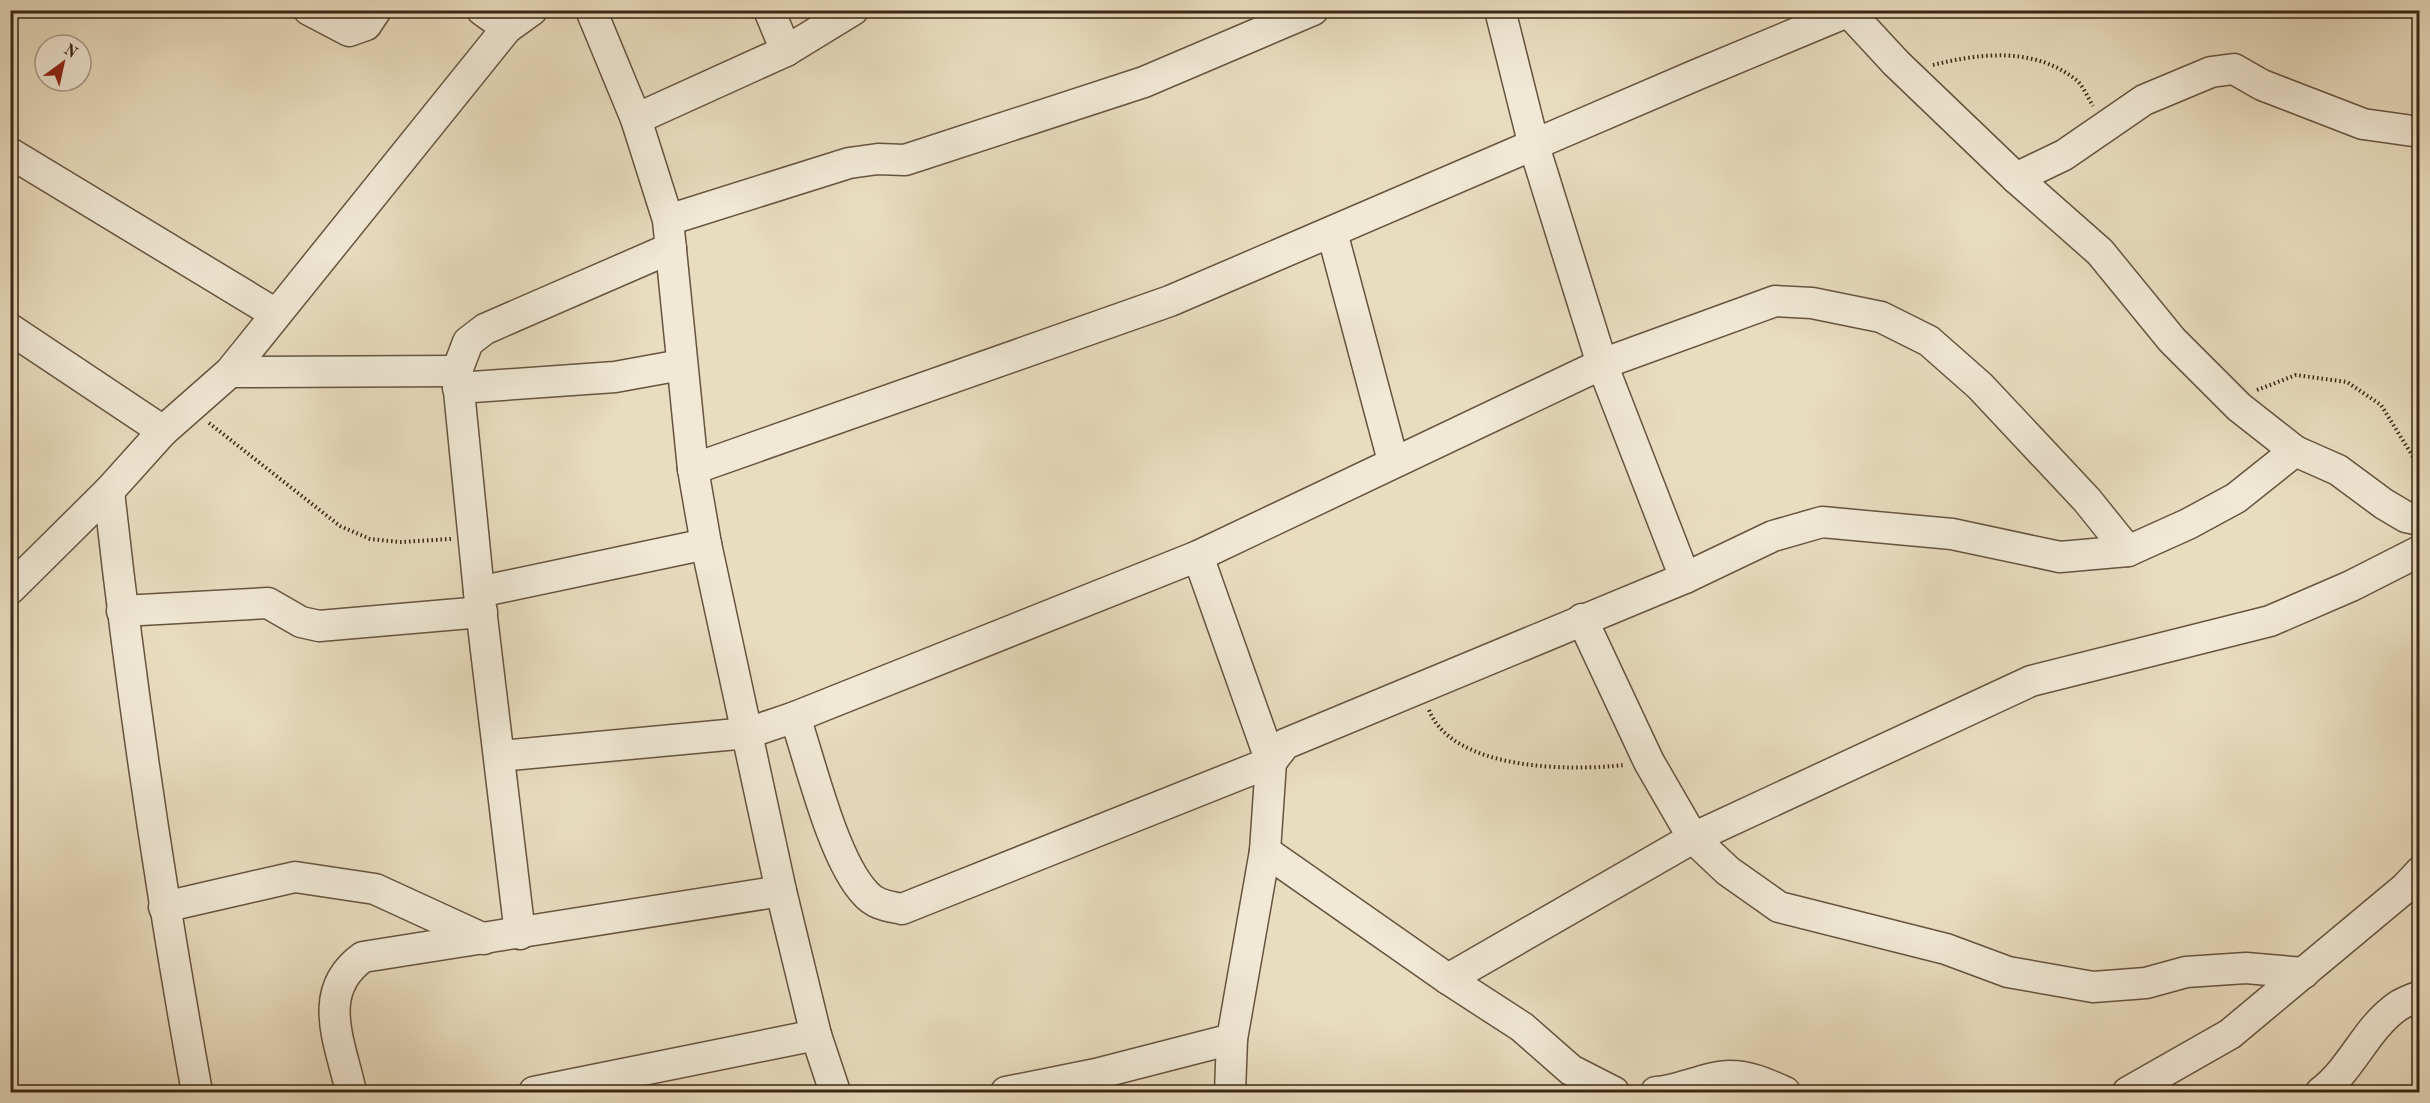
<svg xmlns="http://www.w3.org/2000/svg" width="2430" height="1103" font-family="'Old Standard TT',serif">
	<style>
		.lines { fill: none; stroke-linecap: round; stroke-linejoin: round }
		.minor-casing { stroke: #66543f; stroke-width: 33 }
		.path { stroke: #3a2614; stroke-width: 4; stroke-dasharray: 1.5 3; stroke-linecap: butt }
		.minor { stroke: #f1e9d6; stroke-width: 30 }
	</style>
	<rect width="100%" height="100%" fill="#e9ddc0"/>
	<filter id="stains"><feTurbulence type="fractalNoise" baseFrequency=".00333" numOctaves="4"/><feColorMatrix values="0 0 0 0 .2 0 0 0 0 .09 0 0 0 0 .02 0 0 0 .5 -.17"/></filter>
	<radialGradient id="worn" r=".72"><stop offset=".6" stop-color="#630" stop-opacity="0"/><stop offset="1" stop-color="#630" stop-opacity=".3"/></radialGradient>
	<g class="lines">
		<g class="minor-casing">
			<g id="minor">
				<polyline points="309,10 349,31 366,25 376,10"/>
				<polyline points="482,10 507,28"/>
				<polyline points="591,10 636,119 668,220 693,469 706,544 781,891 816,1035 835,1092"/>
				<polyline points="769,10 786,51"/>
				<polyline points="1500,10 1534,146 1602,364 1685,578"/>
				<polyline points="1847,10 1896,63 2016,178 2100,252 2172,340 2239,407 2295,451 2338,470 2384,504 2406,517 2420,520"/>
				<polyline points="636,119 786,51 853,10"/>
				<polyline points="10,153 276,314"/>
				<polyline points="2016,178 2064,155 2144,100 2211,72 2234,69 2262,85 2363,124 2420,132"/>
				<polyline points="668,220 849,163 878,159 905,160 1144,82 1313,10"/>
				<polyline points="1332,232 1393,461"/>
				<polyline points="10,329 163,431"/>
				<polyline points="230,372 457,371"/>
				<polyline points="458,388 615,377 681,365"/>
				<polyline points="693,469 1170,301 1696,75 1852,10"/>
				<path d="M109,491C131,692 161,893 197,1092"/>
				<polyline points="1198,556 1271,762 1265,851 1232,1039 1230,1092"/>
				<polyline points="10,589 109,491 163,431 230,372 507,28 532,10"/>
				<polyline points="479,592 706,544"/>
				<polyline points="122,611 268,603 301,622 319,626 482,612"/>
				<polyline points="1582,619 1649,762 1693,838 1728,871 1779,907 1946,949 2008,972 2093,987 2146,983 2186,972 2246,968 2304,973"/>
				<path d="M795,717C811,764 833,859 865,893C875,905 888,906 902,909L1271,762L1285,744L1685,578L1773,536L1822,522L1952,534L2060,557L2128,551L2188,524L2236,498L2295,451"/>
				<polyline points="500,756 748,733 795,717 1198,556 1602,364 1775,301 1812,303 1881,317 1929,341 1980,386 2087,500 2128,551"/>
				<polyline points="1265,851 1448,979 1522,1027 1571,1070 1614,1092"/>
				<polyline points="164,907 295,877 375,889 484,939"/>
				<polyline points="520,934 479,592 457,371 468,342 485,329 671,248"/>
				<polyline points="1448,979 1693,838 2031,681 2270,621 2351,586 2420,551"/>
				<path d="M351,1092C341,1044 314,992 363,957L781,891"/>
				<polyline points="534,1092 816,1035"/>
				<polyline points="1006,1092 1096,1074 1232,1039"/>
				<path d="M1656,1092C1680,1091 1706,1076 1730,1076C1750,1076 1767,1084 1785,1092"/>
				<polyline points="2128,1092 2230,1034 2405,888 2420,872"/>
				<path d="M2321,1092C2352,1069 2366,1028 2398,1006C2404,1002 2413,999 2420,996"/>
			</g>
		</g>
		<g class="path">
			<path d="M1933,65C1980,53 2034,47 2075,79C2083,85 2088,98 2093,106"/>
			<polyline points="2257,390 2296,375 2347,382 2381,405 2420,468"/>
			<polyline points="209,423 340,526 370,539 400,542 451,539"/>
			<path d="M1429,710C1453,771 1571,771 1624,765"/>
		</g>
		<use href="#minor" class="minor"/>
	</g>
	<rect width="2430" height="1103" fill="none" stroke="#e9ddc0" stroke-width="36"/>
	<rect x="12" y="12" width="2406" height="1079" fill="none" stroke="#3a2614" stroke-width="3"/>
	<rect x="18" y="18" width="2394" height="1067" fill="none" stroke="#3a2614" stroke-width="1.5"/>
	<g transform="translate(63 63) rotate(33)"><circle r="28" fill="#f1e9d6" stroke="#a89b88" stroke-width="1.5"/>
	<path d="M0-4.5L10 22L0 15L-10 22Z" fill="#8f2418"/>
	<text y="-9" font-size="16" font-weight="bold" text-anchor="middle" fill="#3a2614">N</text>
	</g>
	<rect width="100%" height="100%" filter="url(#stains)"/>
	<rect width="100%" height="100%" fill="url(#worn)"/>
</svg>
